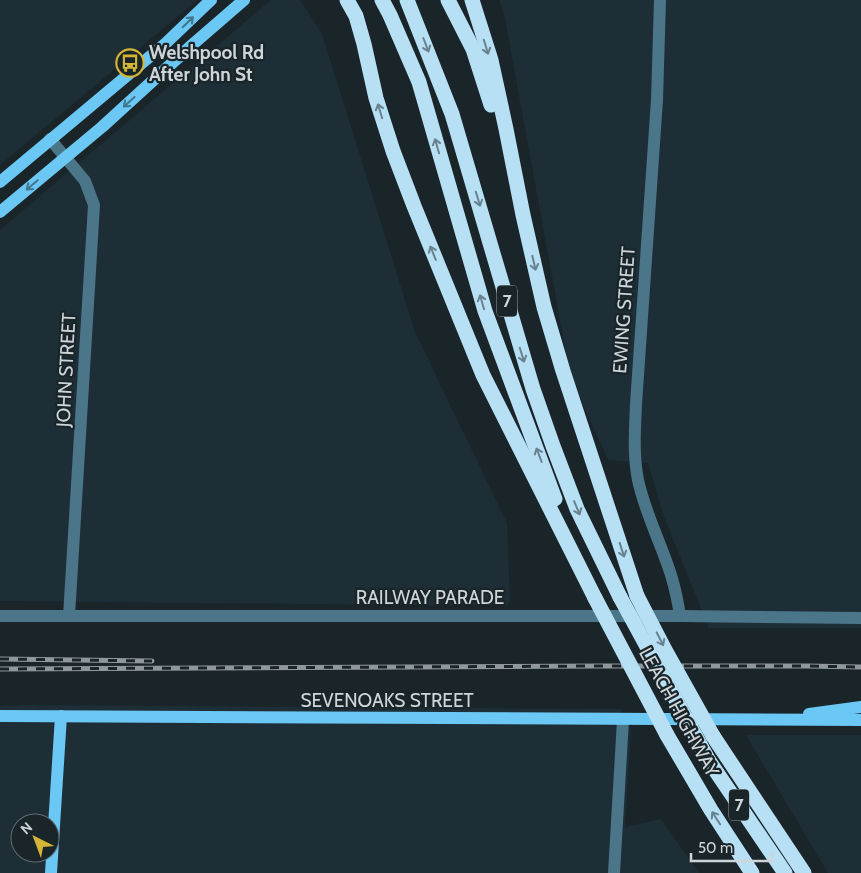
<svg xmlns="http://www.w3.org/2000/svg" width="861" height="873" font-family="Cabin,sans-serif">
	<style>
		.built { fill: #1d2e37; fill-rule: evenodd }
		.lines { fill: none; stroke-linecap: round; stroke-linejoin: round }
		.minor { stroke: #4b7589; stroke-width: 12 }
		.major { stroke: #6bc7f3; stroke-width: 12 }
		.highway { stroke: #b8e0f5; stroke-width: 15 }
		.rail-casing { stroke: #90989c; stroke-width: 5 }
		.rail { stroke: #1a252a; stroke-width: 3; stroke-dasharray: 9; stroke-linecap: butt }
		.highway-bridge { stroke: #b8e0f5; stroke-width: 15 }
		.oneway { stroke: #42768e }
		.oneway2 { stroke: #698290 }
		.labels { text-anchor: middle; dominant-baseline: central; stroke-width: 4.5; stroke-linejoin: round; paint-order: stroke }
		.shield { fill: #1a252a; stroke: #98a0a4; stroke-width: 1 }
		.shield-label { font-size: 18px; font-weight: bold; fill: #ced5d9 }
		.poi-label { font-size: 19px; font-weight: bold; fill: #ced5d9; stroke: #1a252a; text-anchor: start }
		.street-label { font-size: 19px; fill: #ced5d9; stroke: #1a252a }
	</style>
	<rect width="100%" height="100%" fill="#1a252a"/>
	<g class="built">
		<polygon points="0,0 197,0 0,165"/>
		<polygon points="271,0 300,0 322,34 415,332 507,523 510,602 506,606 0,601 0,230"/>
		<polygon points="499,0 861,0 861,628 709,628 664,517 648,463 608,460 570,375 504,13"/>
		<path d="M32,705L621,709L631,730L625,827L661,819L699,873H0V706ZM20,823H50V853H20Z"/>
		<polygon points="746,735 861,735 861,873 828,873"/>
	</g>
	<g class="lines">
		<g class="minor">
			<path d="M660,0L657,100L636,404C635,429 633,455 638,480C645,513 661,543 671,575C675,588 678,602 680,616"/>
			<polyline points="50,139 85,181 94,205 69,616"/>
			<polyline points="0,616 680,616 861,618"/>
			<polyline points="614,873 623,720"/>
		</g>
		<g class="major">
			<polyline points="0,182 166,43 211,0"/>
			<polyline points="0,212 102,127 192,45 244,0"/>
			<polyline points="809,714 861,707"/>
			<polyline points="0,716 861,720"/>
			<polyline points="51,873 61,716"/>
		</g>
		<g class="highway">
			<polyline points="347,0 356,16 364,44 376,98 393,151 414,206 483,375 595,598"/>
			<polyline points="382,0 390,15 419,82 485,311 555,499"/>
			<polyline points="407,0 452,114 533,389 553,446 577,509 620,597"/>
			<polyline points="448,0 473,49 491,105"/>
			<polyline points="472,0 491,60 506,129 523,215 544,307 563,371 637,596"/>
			<polyline points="667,735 711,810 752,873"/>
			<polyline points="695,735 709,761 785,873"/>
			<polyline points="713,736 804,873"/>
		</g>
		<g class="rail-casing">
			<g id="rail">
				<polyline points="0,659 152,661"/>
				<polyline points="0,669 598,666 806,666 861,667"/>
			</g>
		</g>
		<use href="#rail" class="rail"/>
		<g class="highway-bridge">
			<polyline points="637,596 665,650 713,736"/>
			<polyline points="620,597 695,735"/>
			<polyline points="595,598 667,735"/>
		</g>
	</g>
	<defs><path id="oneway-shaft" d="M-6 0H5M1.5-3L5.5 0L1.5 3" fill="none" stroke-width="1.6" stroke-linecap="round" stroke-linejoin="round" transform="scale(1.25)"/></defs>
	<g class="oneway">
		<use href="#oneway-shaft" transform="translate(188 22) rotate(-44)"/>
		<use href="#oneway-shaft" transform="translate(129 102) rotate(138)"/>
		<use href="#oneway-shaft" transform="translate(32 185) rotate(140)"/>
	</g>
	<g class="oneway2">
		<use href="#oneway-shaft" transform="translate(426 45) rotate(69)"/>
		<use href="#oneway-shaft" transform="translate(486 47) rotate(73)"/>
		<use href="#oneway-shaft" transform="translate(380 111) rotate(-107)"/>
		<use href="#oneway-shaft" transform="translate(437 146) rotate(-106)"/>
		<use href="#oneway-shaft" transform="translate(478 199) rotate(73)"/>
		<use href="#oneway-shaft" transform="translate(433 253) rotate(-112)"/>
		<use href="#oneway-shaft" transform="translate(534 263) rotate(77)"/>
		<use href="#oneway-shaft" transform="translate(482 302) rotate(-106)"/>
		<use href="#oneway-shaft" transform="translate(522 355) rotate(73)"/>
		<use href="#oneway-shaft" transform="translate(539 455) rotate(-111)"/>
		<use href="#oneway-shaft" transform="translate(577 508) rotate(67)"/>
		<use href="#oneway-shaft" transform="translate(622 550) rotate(72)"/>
		<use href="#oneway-shaft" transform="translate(660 639) rotate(63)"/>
		<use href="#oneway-shaft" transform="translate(716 818) rotate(-123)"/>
	</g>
	<defs>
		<g id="bus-ring" transform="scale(1.4375)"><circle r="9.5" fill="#1a252a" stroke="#d5b535" stroke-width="1.5"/><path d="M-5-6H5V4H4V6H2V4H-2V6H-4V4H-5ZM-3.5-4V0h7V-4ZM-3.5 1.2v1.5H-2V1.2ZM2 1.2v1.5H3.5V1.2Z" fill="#d5b535"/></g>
	</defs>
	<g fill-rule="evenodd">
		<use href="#bus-ring" x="130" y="63"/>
	</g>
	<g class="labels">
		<g class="shield">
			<rect x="497" y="285.5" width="20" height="31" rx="4"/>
			<rect x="729" y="789.5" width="20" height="31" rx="4"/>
		</g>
		<g class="shield-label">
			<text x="507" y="301">7</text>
			<text x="739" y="805">7</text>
		</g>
		<g class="poi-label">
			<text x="149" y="52">Welshpool Rd<tspan x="149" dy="22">After John St</tspan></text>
		</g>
		<g class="street-label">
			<text transform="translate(624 310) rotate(-86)">EWING STREET</text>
			<text transform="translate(66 370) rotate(-87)">JOHN STREET</text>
			<text x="430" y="597">RAILWAY PARADE</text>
			<text x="387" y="700">SEVENOAKS STREET</text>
			<text transform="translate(679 712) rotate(61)">LEACH HIGHWAY</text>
		</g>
	</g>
	<g transform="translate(35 838) rotate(318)"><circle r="24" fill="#1a252a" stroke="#626b70"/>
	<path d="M0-4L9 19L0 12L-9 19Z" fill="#d5b535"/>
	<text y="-8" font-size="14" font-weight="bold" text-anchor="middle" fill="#ced5d9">N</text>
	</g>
	<path d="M691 853v8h81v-8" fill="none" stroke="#ced5d9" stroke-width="2.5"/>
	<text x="698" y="853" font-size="15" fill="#ced5d9" stroke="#1a252a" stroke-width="4" paint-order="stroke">50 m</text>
</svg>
